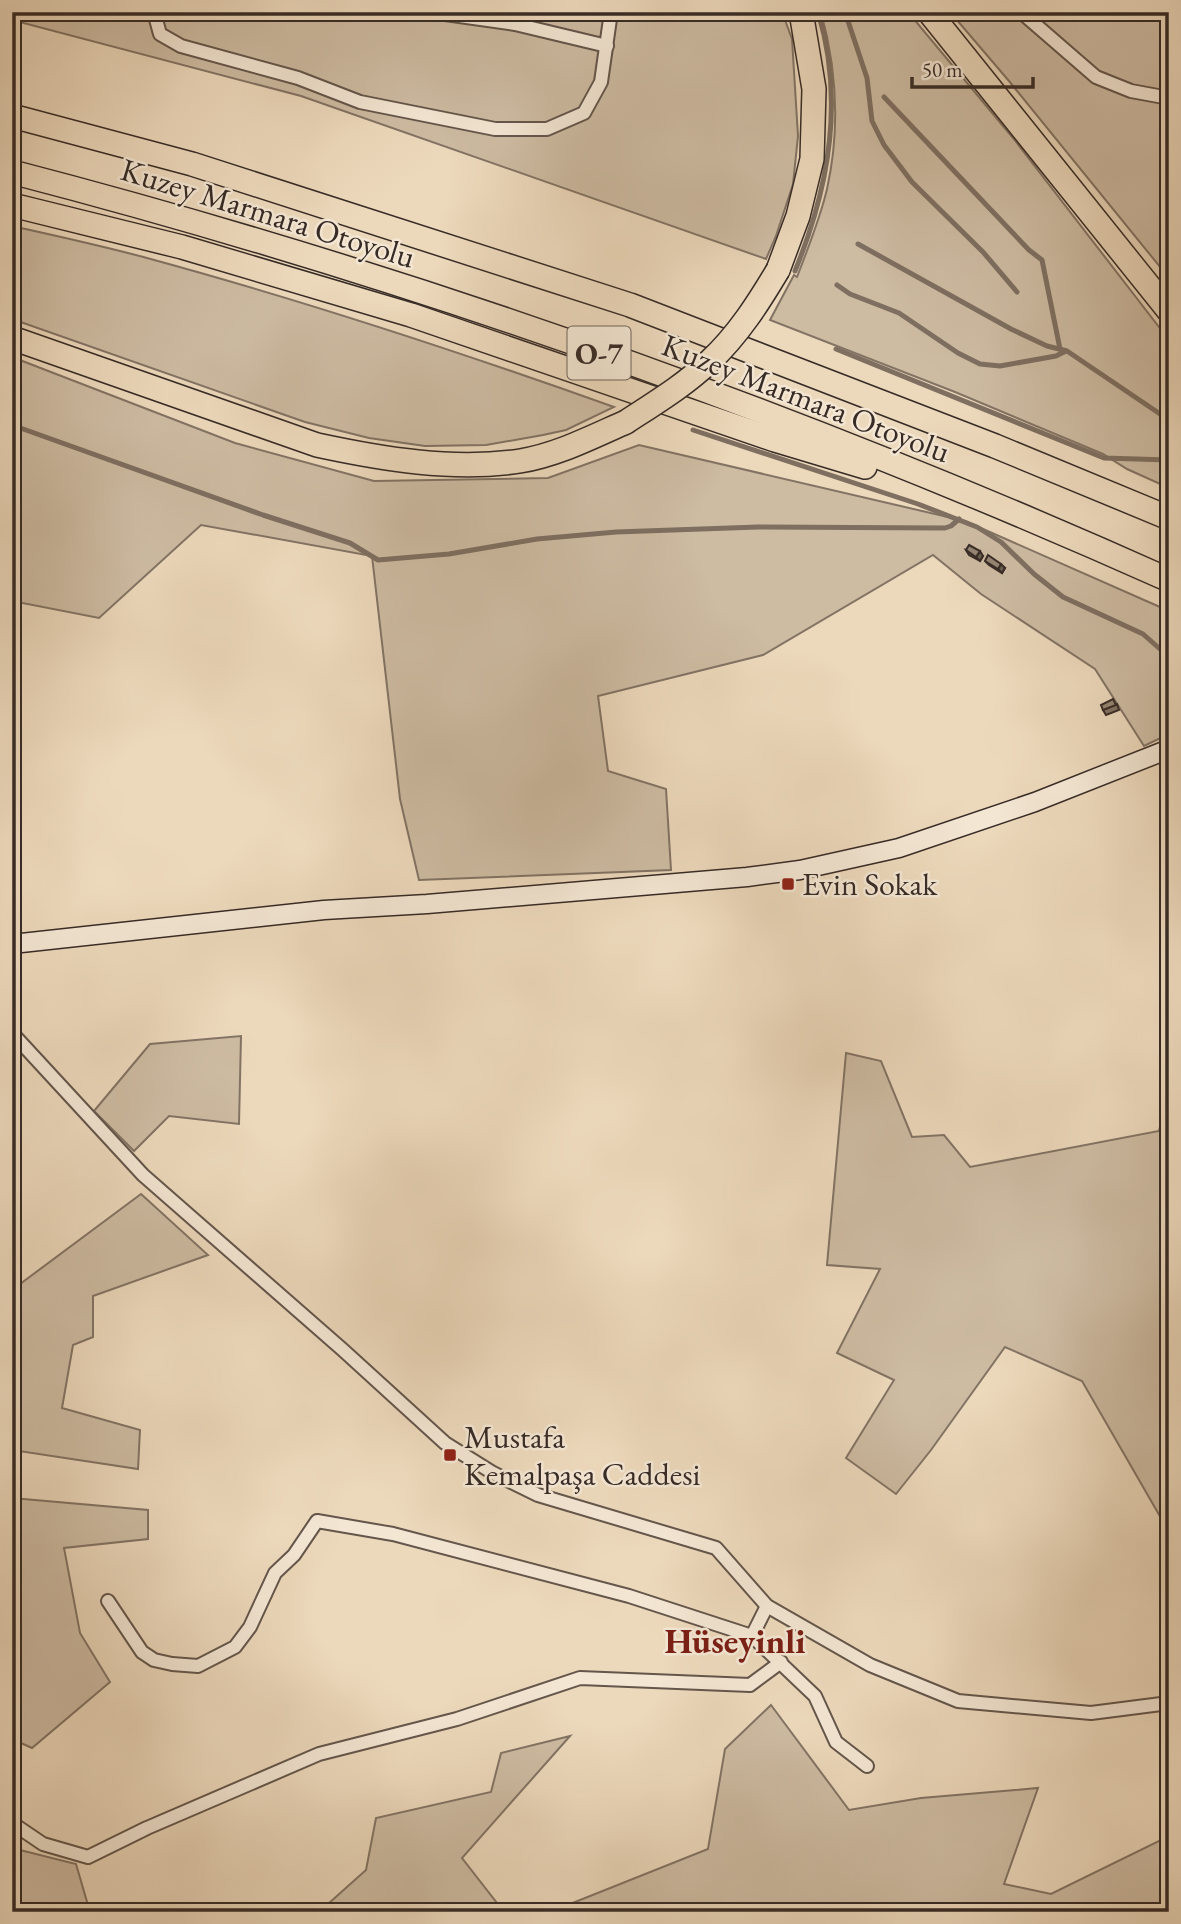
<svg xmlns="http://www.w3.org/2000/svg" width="1181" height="1924" font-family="'EB Garamond',serif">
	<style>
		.green { fill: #cdbba2; stroke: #827364; stroke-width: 2 }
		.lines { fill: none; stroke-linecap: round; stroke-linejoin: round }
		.stream { stroke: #7e6f61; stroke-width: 5 }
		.street-casing { stroke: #64564b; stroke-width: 16 }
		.secondary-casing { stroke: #372b26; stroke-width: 21 }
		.highway-casing { stroke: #372b26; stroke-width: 26 }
		.street { stroke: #f3e6d3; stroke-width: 12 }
		.secondary { stroke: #f3e6d3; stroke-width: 18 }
		.highway { stroke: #ecd8bb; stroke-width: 23 }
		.highway-bridge-casing { stroke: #372b26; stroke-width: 26; stroke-linecap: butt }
		.highway-bridge { stroke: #ecd8bb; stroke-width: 23 }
		.wall { fill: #807263; stroke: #372b26; stroke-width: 2 }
		.shaded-wall { fill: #685d50; stroke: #372b26; stroke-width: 2 }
		.building { fill: #958573; stroke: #372b26; stroke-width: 2 }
		.poi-dot { fill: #8f2418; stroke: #f3e6d3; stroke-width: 2.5 }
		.labels { text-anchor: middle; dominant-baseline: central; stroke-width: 5; stroke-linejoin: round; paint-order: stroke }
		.shield { fill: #f3e6d3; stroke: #6f635a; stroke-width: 2 }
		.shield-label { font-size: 30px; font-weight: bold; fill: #372b26 }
		.street-label { font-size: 32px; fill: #372b26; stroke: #f3e6d3 }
		.poi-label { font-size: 32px; fill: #372b26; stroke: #f3e6d3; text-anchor: start }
		.quarter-label { font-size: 35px; font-weight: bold; fill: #7a1f14; stroke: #f3e6d3 }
	</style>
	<rect width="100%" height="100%" fill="#ecd8bb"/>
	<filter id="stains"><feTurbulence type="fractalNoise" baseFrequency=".00286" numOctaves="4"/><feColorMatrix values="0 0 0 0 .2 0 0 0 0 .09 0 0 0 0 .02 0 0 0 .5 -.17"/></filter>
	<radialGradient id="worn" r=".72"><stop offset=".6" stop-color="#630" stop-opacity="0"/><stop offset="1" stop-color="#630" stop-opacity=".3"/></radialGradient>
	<g class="green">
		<polygon points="12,12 782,12 792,39 798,136 793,184 776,236 766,259 301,96 12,20"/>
		<path d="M821,12H908L1013,138L1169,340V488L1127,469L1103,454L955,392L770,320L794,275L797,277C808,248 820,219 827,189C840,130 837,70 821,12Z"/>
		<polygon points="950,12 1169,12 1169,278 1009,81"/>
		<path d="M12,226C57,236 103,246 147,258C305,301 460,352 614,407L566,430L543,435L486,445L425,446L369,438L305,422L12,319Z"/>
		<polygon points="12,357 235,443 374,481 548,478 639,445 965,521 1169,611 1169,734 1144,746 1095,669 981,594 933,555 763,655 598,696 608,771 666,789 671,870 419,880 400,799 372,556 201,525 99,618 12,601"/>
		<polygon points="241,1036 239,1124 169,1116 134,1151 94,1111 150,1044"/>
		<polygon points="846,1053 881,1061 912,1137 944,1135 970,1167 1159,1131 1169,1090 1169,1532 1082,1381 1005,1347 931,1450 896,1494 846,1458 894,1380 837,1353 880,1269 827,1265"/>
		<polygon points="141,1194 208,1255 93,1296 93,1337 73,1345 62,1408 140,1430 138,1469 12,1450 12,1290"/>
		<polygon points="12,1498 148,1510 148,1539 64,1548 80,1633 110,1682 32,1748 12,1739"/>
		<polygon points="771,1705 849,1810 921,1798 1038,1788 1004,1884 1051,1894 1169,1836 1169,1912 550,1912 708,1849 725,1749"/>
		<polygon points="570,1736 462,1858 504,1912 319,1912 366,1870 376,1818 491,1792 501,1753"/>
		<polygon points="12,1848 76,1864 90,1912 12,1912"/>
	</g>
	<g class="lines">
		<g class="stream">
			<polyline points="845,12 867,78 872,121 884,145 912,182 983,252 1017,292"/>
			<polyline points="884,97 1029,250 1042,260 1060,349"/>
			<polyline points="858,244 1011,329 1047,346 1067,351 1169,420"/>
			<path d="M795,271C829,188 845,100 818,12"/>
			<polyline points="837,285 850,294 899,313 958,353 980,364 1000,366 1056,356 1066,351"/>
			<polyline points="836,349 1104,458 1169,460"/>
			<polyline points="12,425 263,515 350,543 378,560 449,554 537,539 616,532 758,527 945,528 951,526 959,519"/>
			<polyline points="693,430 918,504 977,527 1001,542 1034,574 1063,597 1143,634 1160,649"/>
		</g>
		<g class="street-casing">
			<g id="street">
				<polyline points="154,12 160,34 181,46 298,78 360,102 495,129 547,129 584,113 601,82 611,12"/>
				<polyline points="431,12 515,24 607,46"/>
				<polyline points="1021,12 1096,77 1131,91 1169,98"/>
				<polyline points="12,1033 143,1175 343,1350 445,1443 493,1473 538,1495 716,1548 767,1606 870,1665 958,1701 1091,1713 1169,1703"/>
				<polyline points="108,1601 142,1652 154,1660 172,1664 198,1666 235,1647 250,1627 275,1573 294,1555 317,1521 393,1534 629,1596 752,1636"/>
				<polyline points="767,1606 752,1636 815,1696 836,1742 867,1766"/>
				<polyline points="12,1823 43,1844 88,1857 147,1828 319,1754 457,1719 580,1678 750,1685 781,1662"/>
			</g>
		</g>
		<g class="secondary-casing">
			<polyline id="secondary" points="12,944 324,910 427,904 747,877 800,870 899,848 1035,802 1169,749"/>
		</g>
		<g class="highway-casing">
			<g id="highway">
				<polyline points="929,12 1169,311"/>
				<polyline points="12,116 192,164 630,305 995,446 1169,518"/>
				<path d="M12,172C408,275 796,413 1169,580"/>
				<polyline points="12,205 182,247 411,315 775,440 865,467"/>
				<polyline points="778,270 798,216 812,159 814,89 801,12"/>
				<path d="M12,338L317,445C382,459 453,471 520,461C557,455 592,437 626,422"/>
			</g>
		</g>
		<use href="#street" class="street"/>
		<use href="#secondary" class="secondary"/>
		<use href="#highway" class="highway"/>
		<g class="highway-bridge-casing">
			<path id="highway-bridge" d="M626,422C655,403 685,385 710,361C738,335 759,302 778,270"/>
		</g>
		<use href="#highway-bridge" class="highway-bridge"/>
	</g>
	<g class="wall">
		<polygon points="966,550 983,556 980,561 969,555"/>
		<polygon points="985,561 1005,568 1002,573 989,565"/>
		<polygon points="1117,704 1119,710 1106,715 1103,710"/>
	</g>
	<g class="shaded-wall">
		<polygon points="980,551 983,556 980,561 976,557"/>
		<polygon points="1001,564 1005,568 1002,573 998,569"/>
	</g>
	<g class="building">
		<polygon points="969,545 980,551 976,557 966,550"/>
		<polygon points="988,555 1001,564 998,569 985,561"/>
		<polygon points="1113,699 1116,705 1103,710 1101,705"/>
	</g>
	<g class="poi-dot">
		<rect x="781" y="877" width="14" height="14" rx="3.5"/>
		<rect x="443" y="1448" width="14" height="14" rx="3.5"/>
	</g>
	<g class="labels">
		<rect class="shield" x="567.5" y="326.5" width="63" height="53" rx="5"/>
		<g class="shield-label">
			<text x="599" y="353">O-7</text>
		</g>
		<g class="street-label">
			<text transform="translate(268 213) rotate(17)">Kuzey Marmara Otoyolu</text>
			<text transform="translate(806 398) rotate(21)">Kuzey Marmara Otoyolu</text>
		</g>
		<g class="poi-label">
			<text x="802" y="884">Evin Sokak</text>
			<text x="464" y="1437">Mustafa<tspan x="464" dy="37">Kemalpaşa Caddesi</tspan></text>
		</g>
		<g class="quarter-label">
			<text x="735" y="1640">Hüseyinli</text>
		</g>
	</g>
	<rect width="1181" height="1924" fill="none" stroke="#ecd8bb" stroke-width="42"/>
	<rect x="14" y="14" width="1153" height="1896" fill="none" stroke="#372b26" stroke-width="3.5"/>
	<rect x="21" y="21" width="1139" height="1882" fill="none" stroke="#372b26" stroke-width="2"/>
	<path d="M912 77v10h121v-10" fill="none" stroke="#372b26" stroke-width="3.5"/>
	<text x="922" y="77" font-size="21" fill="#372b26" stroke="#f3e6d3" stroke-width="5" paint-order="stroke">50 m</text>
	<rect width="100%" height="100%" filter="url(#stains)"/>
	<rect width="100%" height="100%" fill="url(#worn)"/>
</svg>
